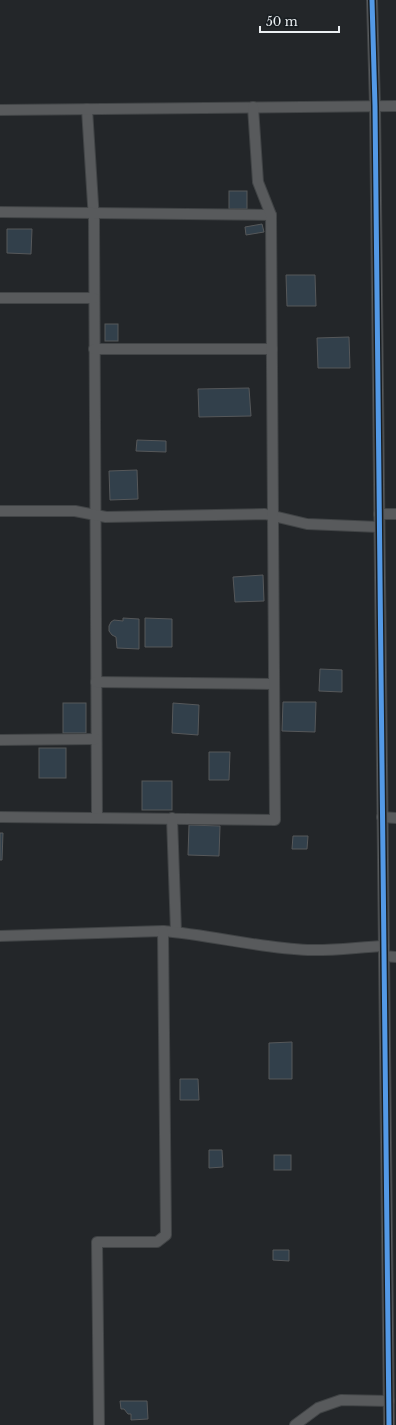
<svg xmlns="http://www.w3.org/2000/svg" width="396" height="1425" font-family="'Libre Baskerville',serif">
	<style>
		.building { fill: #32404b; stroke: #56585a }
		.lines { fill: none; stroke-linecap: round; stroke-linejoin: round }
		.street-casing { stroke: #414446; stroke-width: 12 }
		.street { stroke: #585a5c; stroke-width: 10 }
		.cycleway-casing { stroke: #181d21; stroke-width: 8 }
		.cycleway { stroke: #5399e6; stroke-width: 5 }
	</style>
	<rect width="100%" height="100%" fill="#232629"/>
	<g class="building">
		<rect x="229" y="191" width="18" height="18"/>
		<polygon points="262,224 264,232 246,235 245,227"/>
		<polygon points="7,229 32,229 31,254 7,253"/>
		<polygon points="286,275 315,275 316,306 287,306"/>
		<rect x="105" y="324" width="13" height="17"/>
		<polygon points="349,337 350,368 318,368 317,338"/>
		<polygon points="249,388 251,416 199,417 198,389"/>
		<polygon points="137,440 166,441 166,452 136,451"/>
		<polygon points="137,470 138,499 110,500 109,471"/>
		<polygon points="263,575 264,601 235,602 233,577"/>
		<polygon points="123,618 139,619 139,649 117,648 116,637 112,635 109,631 109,626 111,622 114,620 123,621"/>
		<polygon points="145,618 172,619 172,647 145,647"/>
		<polygon points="320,669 342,670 342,692 319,691"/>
		<polygon points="283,702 316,702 315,732 282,731"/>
		<rect x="63" y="703" width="23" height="30"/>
		<polygon points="173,703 199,705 198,735 172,733"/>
		<rect x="39" y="748" width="27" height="30"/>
		<polygon points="209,752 230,752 229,780 209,780"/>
		<rect x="142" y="781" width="30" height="29"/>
		<polygon points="189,825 220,826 219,856 188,855"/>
		<polygon points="0,833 3,833 2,860 0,860"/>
		<polygon points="293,836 308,836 307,849 292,849"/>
		<polygon points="292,1042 292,1079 269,1079 269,1043"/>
		<polygon points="180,1079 198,1079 199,1100 180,1100"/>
		<polygon points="209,1150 222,1150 223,1167 209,1168"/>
		<rect x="274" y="1155" width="17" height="15"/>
		<polygon points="273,1250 289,1250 289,1261 273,1260"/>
		<polygon points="120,1401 147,1401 148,1419 131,1420 131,1414 128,1414 124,1409 121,1409"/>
	</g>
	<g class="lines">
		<g class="street-casing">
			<g id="street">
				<polyline points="372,0 375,106 389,1425"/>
				<polyline points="87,109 94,220 97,817"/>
				<polyline points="0,110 396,106"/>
				<polyline points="0,212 271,215"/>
				<polyline points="0,298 94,298"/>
				<polyline points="94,349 272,349"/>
				<polyline points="0,511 75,511 106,517 265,514 307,524 379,527"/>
				<polyline points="379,514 396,514"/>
				<polyline points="96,682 274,684"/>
				<polyline points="0,740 96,739"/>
				<polyline points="0,817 275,820 271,215 258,182 253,107"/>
				<polyline points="382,817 396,818"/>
				<polyline points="172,818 176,932"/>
				<path d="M0,936L163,931C211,935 259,948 308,950C333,951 359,947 384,946"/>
				<polyline points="384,956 396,957"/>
				<polyline points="99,1425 97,1242 157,1242 166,1235 163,931"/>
				<polyline points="295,1425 318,1408 341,1400 389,1401"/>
			</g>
		</g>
		<use href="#street" class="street"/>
		<g class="cycleway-casing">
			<polyline id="cycleway" points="372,0 375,106 389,1425"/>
		</g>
		<use href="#cycleway" class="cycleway"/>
	</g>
	<path d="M260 26v6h79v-6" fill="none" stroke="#ebeff2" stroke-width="2"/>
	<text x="266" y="26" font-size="12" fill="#ebeff2" stroke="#181d21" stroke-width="3" paint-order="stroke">50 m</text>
</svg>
